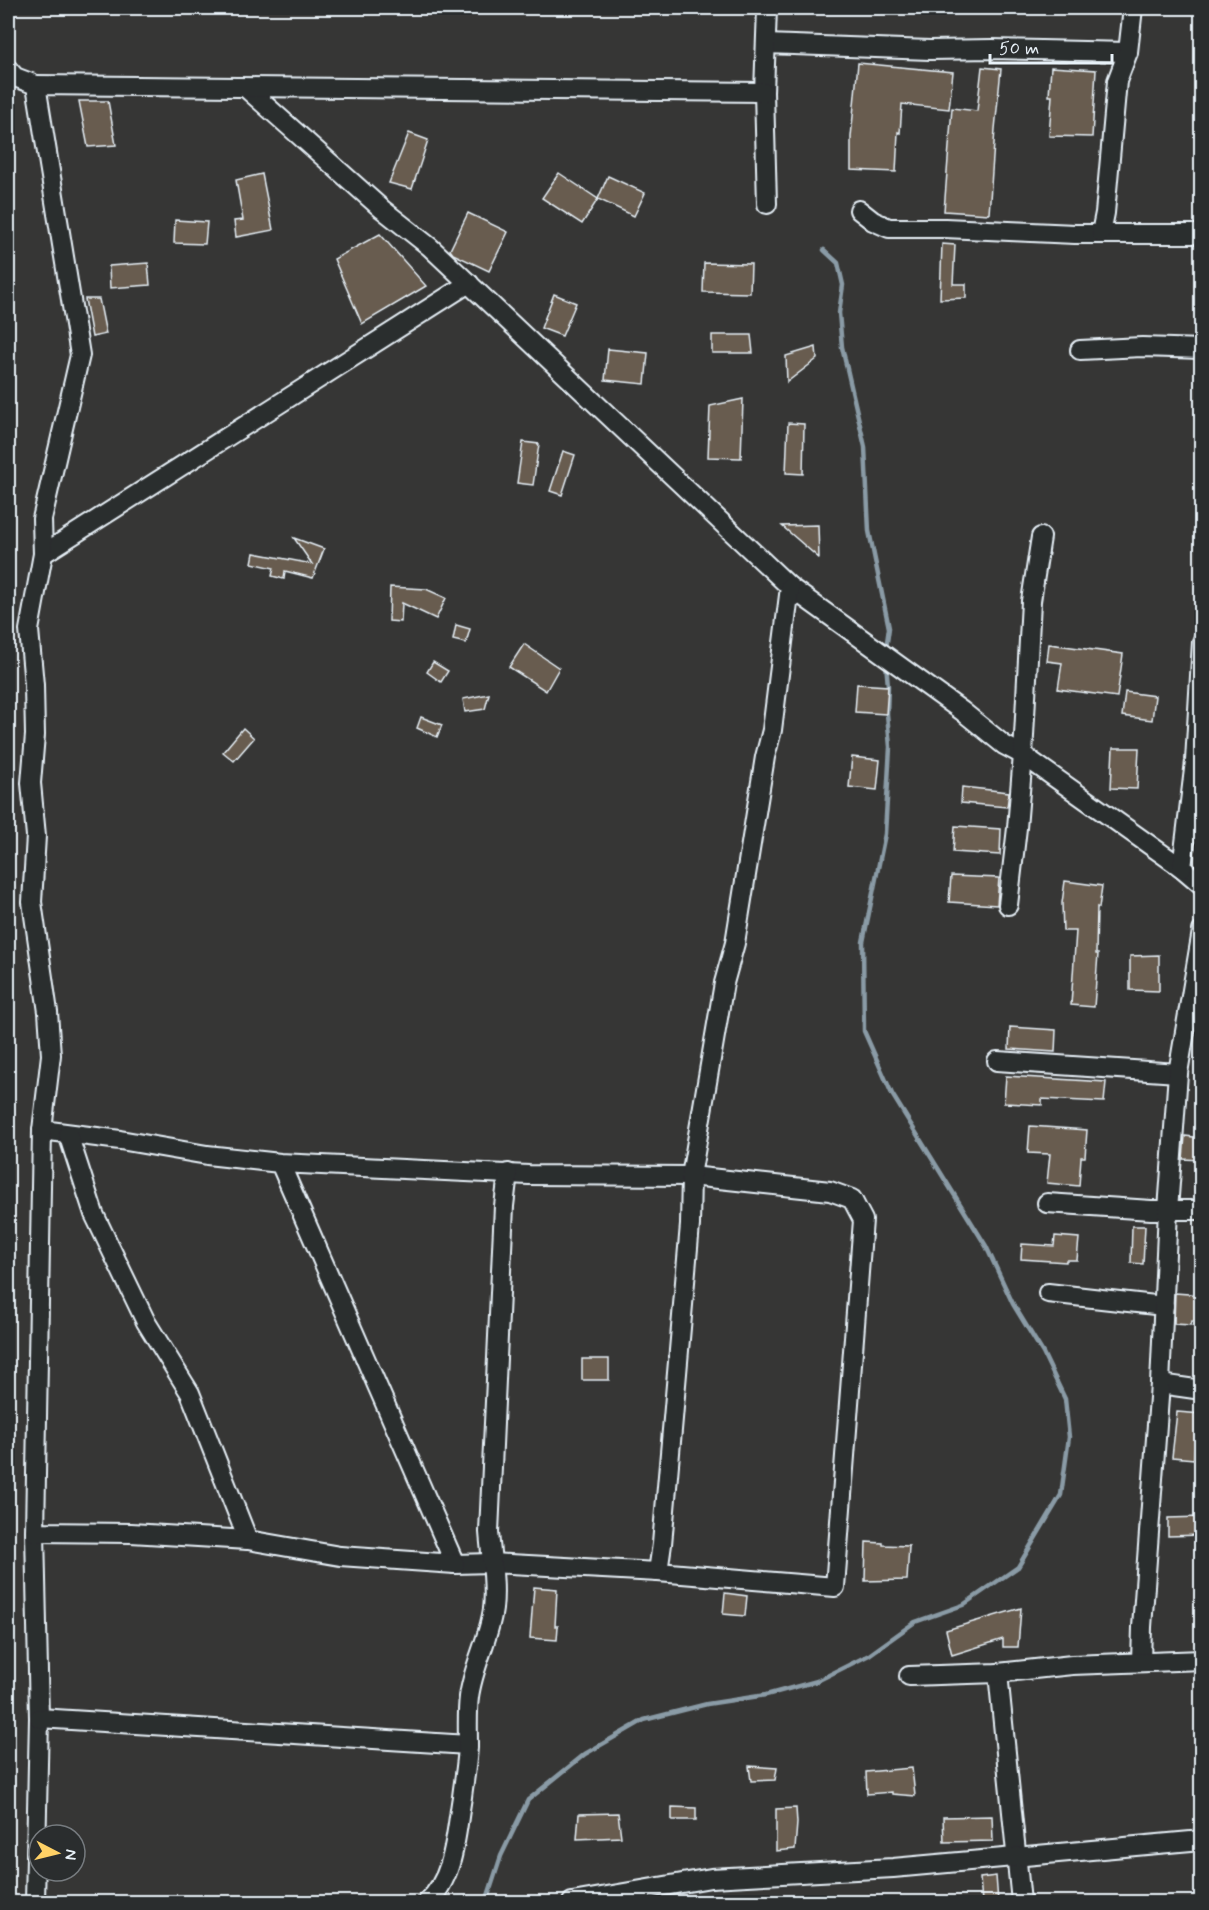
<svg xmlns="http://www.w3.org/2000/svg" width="1209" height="1910" font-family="Mynerve,sans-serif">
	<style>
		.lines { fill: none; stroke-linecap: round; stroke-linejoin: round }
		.stream { stroke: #8a9ba6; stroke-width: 4.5 }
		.building { fill: #685c4f; stroke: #e8f1f8; stroke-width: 1.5 }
		.minor-casing { stroke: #e8f1f8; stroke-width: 22 }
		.minor { stroke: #2a2d2e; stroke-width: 18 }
	</style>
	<rect width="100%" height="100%" fill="#363635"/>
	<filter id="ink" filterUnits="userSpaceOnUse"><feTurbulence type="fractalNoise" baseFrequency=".0167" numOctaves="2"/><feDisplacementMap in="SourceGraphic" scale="12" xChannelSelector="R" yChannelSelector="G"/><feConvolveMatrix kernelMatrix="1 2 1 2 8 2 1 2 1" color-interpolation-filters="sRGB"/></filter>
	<g filter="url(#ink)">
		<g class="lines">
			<g class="stream">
				<polyline points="824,250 838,263 843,285 839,313 842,347 865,447 869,531 889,628 886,649"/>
				<polyline points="486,1902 501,1856 528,1800 585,1754 644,1720 707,1704 766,1695 817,1681 869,1655 915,1622 963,1605 1018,1567 1061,1495 1069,1437 1065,1399 1043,1353 1013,1304 986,1246 892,1094 864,1031 863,942 885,834 890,747 887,714 888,686 886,663"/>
			</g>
		</g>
		<g class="building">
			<polygon points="858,63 953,72 949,109 902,104 900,133 898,132 896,172 851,170 851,137"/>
			<polygon points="982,67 1001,69 995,129 989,214 944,211 952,108 977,111"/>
			<polygon points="1051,67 1096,70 1092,137 1049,136 1052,96 1049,96"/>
			<polygon points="79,101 108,101 116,145 88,147"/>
			<polygon points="409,133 428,140 412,189 389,183"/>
			<polygon points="559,173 598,199 582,224 542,198"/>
			<polygon points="262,174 273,230 236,237 234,221 243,220 236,180"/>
			<polygon points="608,176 645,193 634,216 598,199"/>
			<polygon points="468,213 508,232 489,271 453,254 450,250"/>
			<polygon points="175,220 207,222 205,244 174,243"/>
			<polygon points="380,234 426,286 362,324 334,259"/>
			<polygon points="942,244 955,245 953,284 966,284 966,298 940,299"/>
			<polygon points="148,263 150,285 110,288 109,266"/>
			<polygon points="704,263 751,264 750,293 703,292"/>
			<polygon points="554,294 576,303 562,336 541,328"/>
			<polygon points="85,299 99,299 106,334 92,337"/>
			<polygon points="712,335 751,335 753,353 712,353"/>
			<polygon points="816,347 817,359 787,382 786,356"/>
			<polygon points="608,349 648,353 645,384 605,380"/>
			<polygon points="743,399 741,458 708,457 710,406"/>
			<polygon points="788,423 804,424 803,474 786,473"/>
			<polygon points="523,442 539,444 533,485 517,483"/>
			<polygon points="563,451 575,455 562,495 550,491"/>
			<polygon points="818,525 819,558 782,526"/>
			<polygon points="294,538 324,549 313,578 285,571 284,579 272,576 274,568 252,563 254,553 312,564"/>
			<polygon points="390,587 426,589 446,598 436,619 402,603 401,622 389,621"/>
			<polygon points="456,625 470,629 466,643 453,640"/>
			<polygon points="524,644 559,668 546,691 509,667"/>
			<polygon points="1049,644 1123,654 1117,697 1058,689 1062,663 1047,661"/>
			<polygon points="433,662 448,671 441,682 427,672"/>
			<polygon points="857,684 888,686 886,714 855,712"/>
			<polygon points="1125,692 1155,696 1152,720 1122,716"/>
			<polygon points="489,694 485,709 465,712 463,699"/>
			<polygon points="421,717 442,725 437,737 417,728"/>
			<polygon points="243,728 254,738 234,761 223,752"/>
			<polygon points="1113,748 1139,748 1137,789 1111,788"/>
			<polygon points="852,757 880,760 877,790 849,787"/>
			<polygon points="962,787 1009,792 1007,807 961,803"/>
			<polygon points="955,826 1001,829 1000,855 953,852"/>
			<polygon points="951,876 999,878 997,905 949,902"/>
			<polygon points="1065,881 1102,886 1099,908 1097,907 1096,954 1098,954 1094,1007 1071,1005 1076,931 1063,931 1062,903"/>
			<polygon points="1159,955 1159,991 1130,990 1130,956"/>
			<polygon points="1010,1027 1056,1030 1055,1052 1009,1049"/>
			<polygon points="1006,1076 1106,1082 1104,1102 1042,1099 1042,1105 1004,1103"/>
			<polygon points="1030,1126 1087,1130 1085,1157 1081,1157 1079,1186 1047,1183 1050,1154 1028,1153"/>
			<polygon points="1185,1136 1202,1138 1202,1160 1183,1159"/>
			<polygon points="1132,1226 1145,1226 1143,1264 1131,1263"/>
			<polygon points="1055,1236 1079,1238 1077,1260 1066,1260 1066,1262 1021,1259 1022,1244 1054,1246"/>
			<polygon points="1175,1293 1202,1295 1202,1322 1192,1321 1191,1325 1174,1324"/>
			<rect x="582" y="1359" width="27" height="21"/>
			<polygon points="1177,1412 1202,1414 1202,1444 1195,1443 1194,1459 1172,1457"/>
			<polygon points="1202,1517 1202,1535 1168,1536 1168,1518"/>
			<polygon points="866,1542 883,1543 883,1545 909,1546 907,1580 865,1581"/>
			<polygon points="534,1587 557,1589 555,1626 558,1626 557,1640 530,1638"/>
			<polygon points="725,1593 747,1596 745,1616 723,1614"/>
			<polygon points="1021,1608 1018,1647 1003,1647 1003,1639 952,1655 946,1630"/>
			<polygon points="749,1766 777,1768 775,1780 751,1781"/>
			<polygon points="912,1768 915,1796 892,1794 892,1792 867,1794 866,1772"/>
			<polygon points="672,1807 696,1808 696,1820 672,1820"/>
			<polygon points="796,1808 797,1823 795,1849 776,1851 776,1809"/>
			<polygon points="618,1813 621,1837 577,1839 579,1814"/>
			<polygon points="992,1816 993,1841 944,1842 943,1817"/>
			<polygon points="996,1876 998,1902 982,1902 980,1878"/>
		</g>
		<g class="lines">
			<g class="minor-casing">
				<g id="minor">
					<polyline points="766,44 930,50 992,49 1128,52"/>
					<polyline points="8,69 15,77 36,85"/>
					<polyline points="246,88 382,209 430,247 790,587 962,711 1004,745 1023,755 1182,868 1202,885"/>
					<polyline points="767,204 764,92 767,8"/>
					<polyline points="859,210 873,221 889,228 945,228 1075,234 1202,234"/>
					<polyline points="1101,233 1105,213 1117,81 1128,52 1133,8"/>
					<polyline points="1080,350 1142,347 1202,349"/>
					<polyline points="43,554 469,283"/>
					<polyline points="1182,868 1195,761 1202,642"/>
					<polyline points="1008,905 1017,828 1023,755 1031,601 1041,537"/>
					<polyline points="997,1061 1178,1073"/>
					<polyline points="42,1130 120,1140 207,1155 280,1163 529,1175 691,1176 830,1191 852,1199 863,1220 835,1587 658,1572 491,1563 455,1564 280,1163"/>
					<polyline points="68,1134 94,1214 146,1322 190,1393 248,1540 340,1556 455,1564"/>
					<polyline points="1047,1203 1151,1210 1202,1210"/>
					<polyline points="1048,1293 1164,1306"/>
					<polyline points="1160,1384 1202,1390"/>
					<polyline points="35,1532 39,1718 35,1902"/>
					<polyline points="248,1540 131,1533 35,1532 42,1130 51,1055 48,1012 32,902 36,836 31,783 35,735 34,685 29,630 43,554 42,519 80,355 36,85 764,92"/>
					<polyline points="658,1572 662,1544 690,1225 691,1176 724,983 735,943 765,757 772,730 790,587"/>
					<polyline points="1141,1662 1142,1627 1160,1384 1168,1210 1178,1073 1202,931"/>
					<polyline points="998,1673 1021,1902"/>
					<polyline points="909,1676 998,1673 1072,1665 1202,1660"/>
					<polyline points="39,1718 468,1745"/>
					<path d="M427,1902C455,1878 456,1831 462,1797C464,1780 467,1764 468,1747C468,1730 467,1713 469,1697C473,1666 489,1639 493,1609C496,1583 491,1558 489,1532L504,1206L508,1173"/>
					<polyline points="572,1902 711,1878 893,1868 1202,1840"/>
				</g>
			</g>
			<use href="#minor" class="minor"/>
		</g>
	</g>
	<rect width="1209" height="1910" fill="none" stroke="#2a2d2e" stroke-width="30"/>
	<rect x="15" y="15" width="1179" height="1880" fill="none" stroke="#e8f1f8" stroke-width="2" filter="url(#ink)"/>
	<g transform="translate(57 1853) rotate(97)"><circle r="28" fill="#2a2d2e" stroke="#767b7f" stroke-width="1.5"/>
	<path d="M0-4.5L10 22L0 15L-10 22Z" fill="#ffd166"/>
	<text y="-9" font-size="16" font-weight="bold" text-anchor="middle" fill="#e8f1f8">N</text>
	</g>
	<path d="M990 54v9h122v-9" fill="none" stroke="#e8f1f8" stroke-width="3"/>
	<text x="999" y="54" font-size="18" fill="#e8f1f8" stroke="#2a2d2e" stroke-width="4.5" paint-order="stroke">50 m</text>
</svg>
